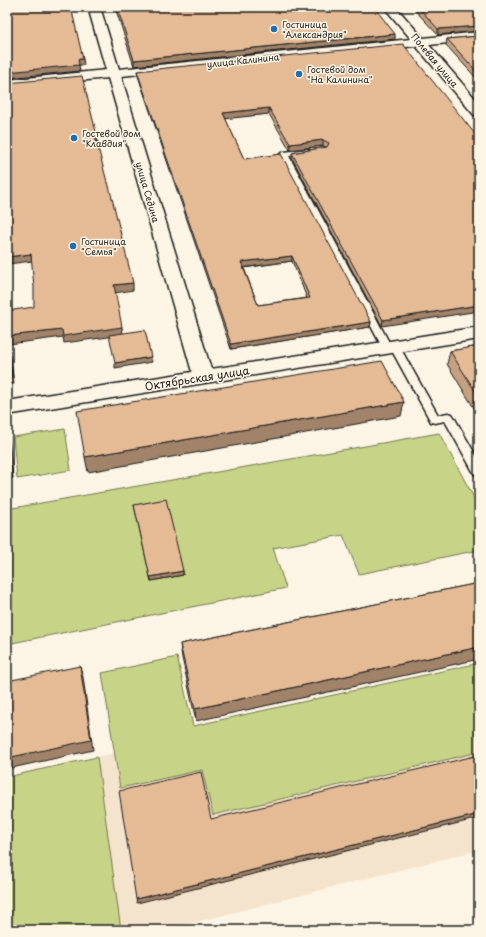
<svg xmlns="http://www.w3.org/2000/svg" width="486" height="937" font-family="'Playpen Sans',sans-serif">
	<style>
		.built { fill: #f5e4cd }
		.green { fill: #c7d386; stroke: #727851 }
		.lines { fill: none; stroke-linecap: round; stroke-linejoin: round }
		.service-casing { stroke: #1c1c1c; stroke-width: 3 }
		.minor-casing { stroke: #1c1c1c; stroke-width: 3 }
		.service { fill: #fcf5e5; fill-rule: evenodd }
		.minor { fill: #fcf5e5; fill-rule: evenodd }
		.wall { fill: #c5a181; stroke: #1c1c1c; fill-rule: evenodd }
		.shaded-wall { fill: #a08369; stroke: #1c1c1c }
		.building { fill: #e5bb96; stroke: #1c1c1c; fill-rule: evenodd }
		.poi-dot { fill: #1f6fb2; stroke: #fcf5e5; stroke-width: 1.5 }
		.labels { text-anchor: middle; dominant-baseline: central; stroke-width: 3; stroke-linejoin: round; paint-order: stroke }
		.far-poi-label { font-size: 9px; fill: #1c1c1c; stroke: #fcf5e5; text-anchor: start }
		.far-street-label { font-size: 9px; fill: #1c1c1c; stroke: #fcf5e5 }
		.street-label { font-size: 11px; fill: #1c1c1c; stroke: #fcf5e5 }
	</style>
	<rect width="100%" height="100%" fill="#fcf5e5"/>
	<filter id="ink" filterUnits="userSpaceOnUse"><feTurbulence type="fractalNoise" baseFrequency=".025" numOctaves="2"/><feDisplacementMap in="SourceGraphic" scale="8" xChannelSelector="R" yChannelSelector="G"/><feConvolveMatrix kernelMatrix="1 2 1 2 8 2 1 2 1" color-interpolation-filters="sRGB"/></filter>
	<g filter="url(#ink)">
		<polygon class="built" points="479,672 479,850 165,930 121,930 97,757"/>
		<g class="green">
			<polygon points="65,429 71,470 17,479 13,437"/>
			<polygon points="439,433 479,507 479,550 359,574 343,535 273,548 286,588 7,644 7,509"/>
			<polygon points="177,657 193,726 479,663 479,752 213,815 202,770 120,788 102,673"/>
			<polygon points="97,757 121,930 7,930 7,777"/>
		</g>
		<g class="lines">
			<g class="service-casing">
				<polygon id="service" points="308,149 312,151 311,153 289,156 390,344 398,344 438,415 448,413 452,414 454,417 479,461 479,476 475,475 445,421 435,423 431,422 391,349 383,349 382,347 280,154 284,152"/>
			</g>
			<g class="minor-casing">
				<polygon id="minor" points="88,7 100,7 119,69 411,39 384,7 396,7 423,38 479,32 479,40 429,45 479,103 479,116 474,115 416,46 121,76 211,369 479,327 479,339 7,415 7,401 192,372 108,78 7,88 7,80 106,70"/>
			</g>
			<use href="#service" class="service"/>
			<use href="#minor" class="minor"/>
		</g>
		<g class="wall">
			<polygon points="115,7 374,7 395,39 134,66"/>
			<polygon points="412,7 479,7 479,31 438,35"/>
			<polygon points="479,36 479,81 446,45 447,39"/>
			<path d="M137,71L479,139L382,326L292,158V153L326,147L323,146L290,150L269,114L225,118L244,159L371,322L370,327L231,349L138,76ZM292,261L307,298L258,305L244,268Z"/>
			<polygon points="479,346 479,416 447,364 450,351"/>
			<polygon points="134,505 183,571 183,575 151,581"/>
			<polygon points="479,583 196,721 182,658 180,644"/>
		</g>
		<g class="shaded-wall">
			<polygon points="479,26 479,31 438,35 438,29"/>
			<polygon points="395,34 395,39 134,66 134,60"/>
			<polygon points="78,59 83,59 84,65 79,65 80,71 7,78 7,72"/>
			<polygon points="269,108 269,114 223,119 223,113"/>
			<polygon points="95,136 97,136 98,143 96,143"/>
			<polygon points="323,140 323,146 290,150 290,144"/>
			<polygon points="31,254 32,261 8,264 7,257"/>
			<polygon points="292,256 292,261 241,268 241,262"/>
			<polygon points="133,283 133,290 115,293 114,285"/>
			<polygon points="479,305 479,311 382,326 383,320"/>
			<polygon points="371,322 370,327 231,349 231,344"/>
			<polygon points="122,327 123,335 64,343 63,337 9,344 14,384 7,385 8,336 62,330"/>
			<polygon points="151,357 152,362 115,368 115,363"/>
			<polygon points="404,402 401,416 88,472 85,457"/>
			<polygon points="7,430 9,437 13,478 7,479"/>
			<polygon points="183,571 183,575 151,581 150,577"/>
			<polygon points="479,647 479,659 196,721 195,709"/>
			<polygon points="80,666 83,677 93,750 7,769 7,758"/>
			<polygon points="479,814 479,818 137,903 136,899"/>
		</g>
		<g class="building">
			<polygon points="7,7 71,7 83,59 78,59 79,65 7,72"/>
			<polygon points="117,7 374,7 395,34 134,60"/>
			<polygon points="418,7 479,7 479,26 438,29"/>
			<polygon points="479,36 479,74 447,39"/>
			<path d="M403,44L479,139V305L383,320L292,153L327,147L329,143L323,140L290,144L269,108L223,113L244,159L281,154L371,322L231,344L137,71ZM292,256L310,298L258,305L241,262Z"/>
			<polygon points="82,76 97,136 95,136 107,182 108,182 133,283 114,285 122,327 63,336 62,330 8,336 12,376 7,377 7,311 34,307 34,287 31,254 7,257 7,83"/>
			<polygon points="145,330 151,357 115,363 109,335"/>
			<polygon points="479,346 479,397 450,351"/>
			<polygon points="382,361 404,402 85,457 77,411"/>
			<polygon points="7,442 9,464 7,464"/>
			<polygon points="166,499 183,571 150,577 134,505"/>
			<polygon points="479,583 479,647 195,709 180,644"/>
			<polygon points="80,666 91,740 7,758 7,681"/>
			<polygon points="479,755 479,814 136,899 119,791 201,772 211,819"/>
		</g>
	</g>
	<g class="poi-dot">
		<circle cx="274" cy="29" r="4"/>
		<circle cx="299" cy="74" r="4"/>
		<circle cx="74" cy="138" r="4"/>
		<circle cx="73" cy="246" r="4"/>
	</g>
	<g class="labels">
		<g class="far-poi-label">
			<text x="282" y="24">Гостиница<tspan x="282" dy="10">"Александрия"</tspan></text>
			<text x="307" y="69">Гостевой дом<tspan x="307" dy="10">"На Калинина"</tspan></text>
			<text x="82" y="133">Гостевой дом<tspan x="82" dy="10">"Клавдия"</tspan></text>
			<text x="81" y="241">Гостиница<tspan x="81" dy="10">"Семья"</tspan></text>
		</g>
		<g class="far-street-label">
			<text transform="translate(243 60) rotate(-6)">улица Калинина</text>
			<text transform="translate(435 60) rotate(50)">Полевая улица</text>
			<text transform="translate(148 192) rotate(74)">улица Седина</text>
		</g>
		<g class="street-label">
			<text transform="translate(197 378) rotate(-9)">Октябрьская улица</text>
		</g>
	</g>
	<rect width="486" height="937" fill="none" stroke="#fcf5e5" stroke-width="24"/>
	<rect x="12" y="12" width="462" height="913" fill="none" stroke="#1c1c1c" stroke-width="1.5" filter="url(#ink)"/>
</svg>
